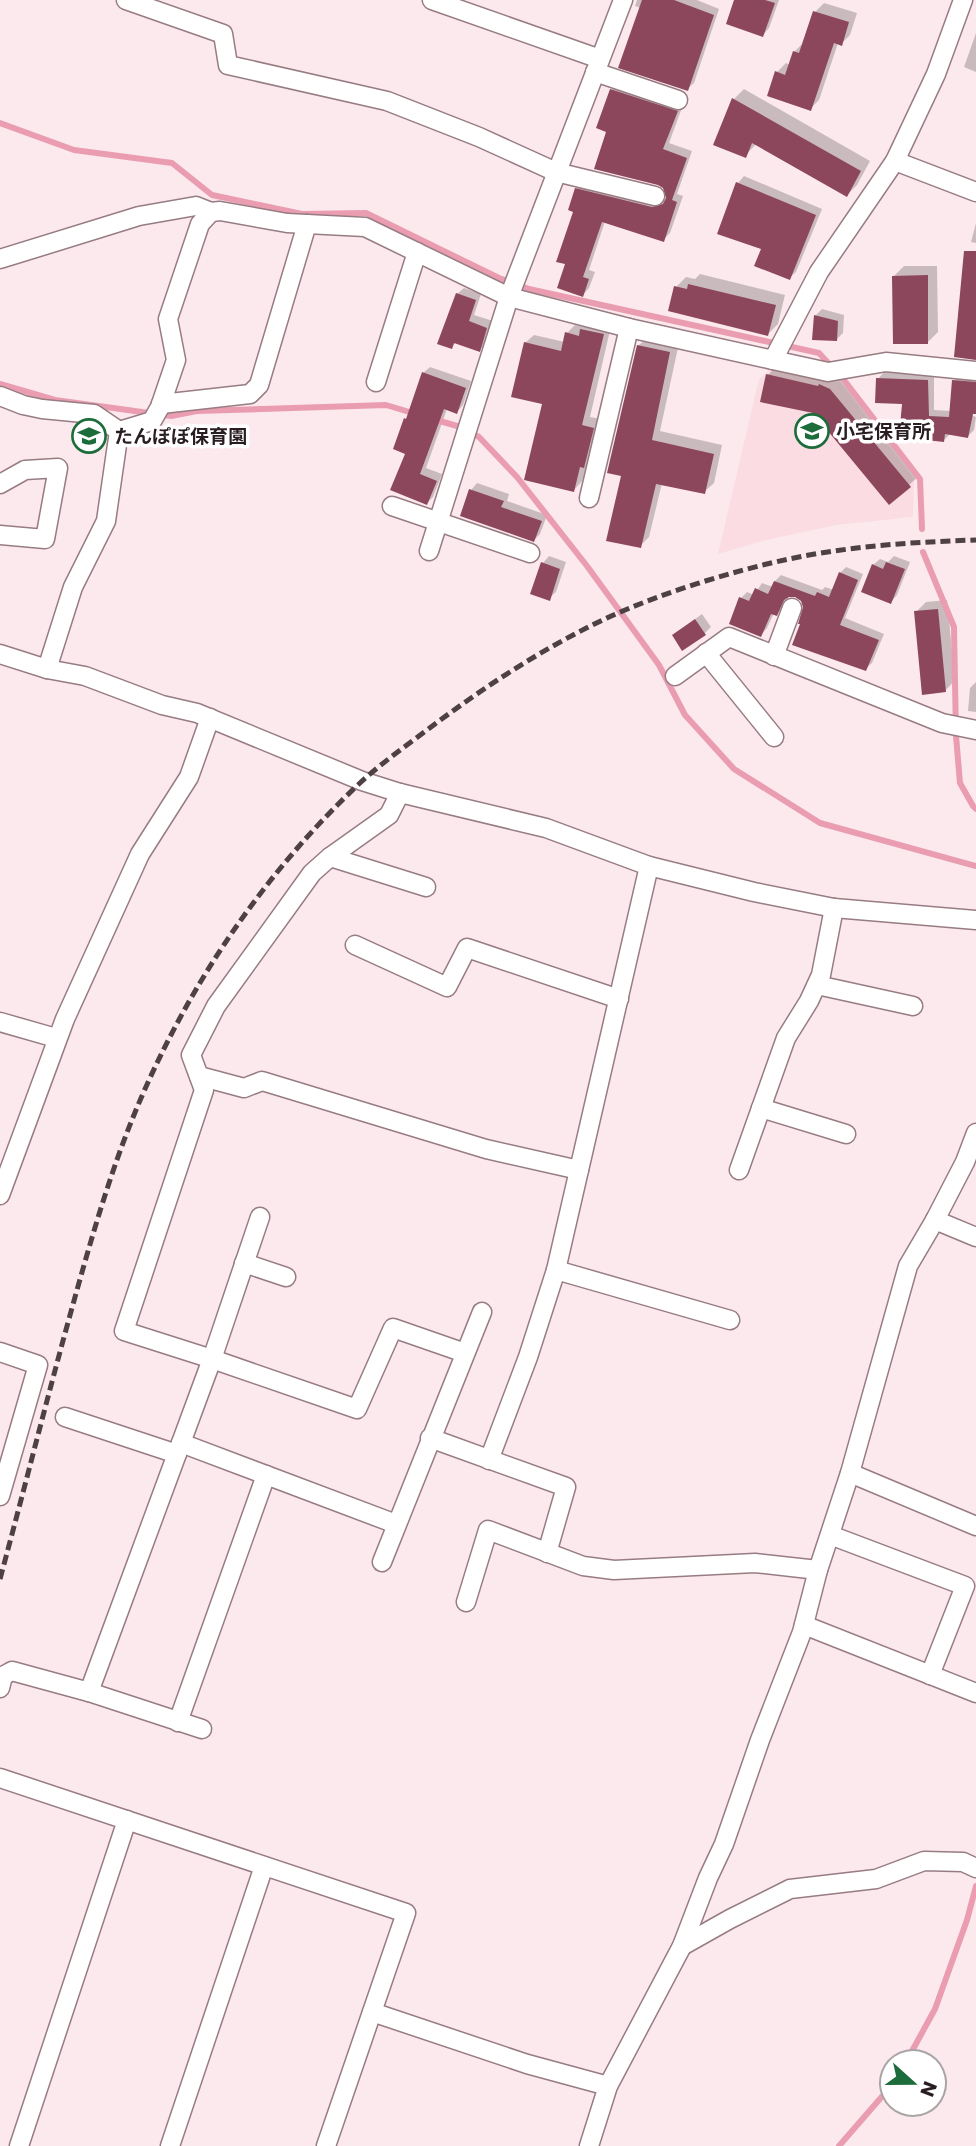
<svg xmlns="http://www.w3.org/2000/svg" width="976" height="2146" font-family="Poppins,'Noto Sans JP',sans-serif">
	<style>
		.built { fill: #fbdce3 }
		.shadow { fill: #0003 }
		.lines { fill: none; stroke-linecap: round; stroke-linejoin: round }
		.stream { stroke: #ea9db1; stroke-width: 6 }
		.building { fill: #8c475c }
		.minor-casing { stroke: #977c82; stroke-width: 21 }
		.minor { stroke: #fff; stroke-width: 18 }
		.rail { stroke: #4e4145; stroke-width: 5; stroke-dasharray: 10 5; stroke-linecap: butt }
		.labels { text-anchor: middle; dominant-baseline: central; stroke-width: 7; stroke-linejoin: round; paint-order: stroke }
		.poi-label { font-size: 19px; font-weight: bold; fill: #281d20; stroke: #fff; text-anchor: start }
	</style>
	<rect width="100%" height="100%" fill="#fce9ee"/>
	<polygon class="built" points="772,368 841,383 914,479 913,517 836,525 766,540 718,554 759,379"/>
	<g class="shadow">
		<polygon points="637,0 697,0 719,9 694,83 687,89 641,8 635,6"/>
		<polygon points="736,0 779,0 769,28 763,35"/>
		<polygon points="824,3 857,13 850,35 841,44 838,43 819,100 810,109 777,72 786,63 790,65 794,52 803,43 815,12"/>
		<polygon points="976,33 976,72 964,67"/>
		<polygon points="618,84 683,105 669,143 692,151 677,194 683,196 670,233 663,240 605,221 589,270 595,272 589,288 583,295 567,263 575,211 576,189 583,183 660,201 668,199 665,187 608,131 611,90"/>
		<polygon points="744,89 870,161 857,185 847,195 756,144 745,156 734,99"/>
		<polygon points="744,176 822,209 796,272 789,278 763,248 738,183"/>
		<polygon points="976,223 976,243 971,242"/>
		<polygon points="904,266 937,266 938,332 928,342 894,276"/>
		<polygon points="700,274 785,295 778,324 768,334 676,287 686,277 695,279"/>
		<polygon points="464,288 481,294 474,315 493,321 486,344 479,350 456,342 452,347 457,294"/>
		<polygon points="822,309 844,315 843,333 836,340 816,315"/>
		<polygon points="590,321 611,326 590,417 601,419 592,458 587,463 582,481 574,490 525,343 534,335 565,342 567,333 575,325 584,327"/>
		<polygon points="648,337 679,343 660,431 722,445 714,483 704,492 662,483 649,537 640,546 624,475 638,346"/>
		<polygon points="778,365 831,375 840,380 920,475 890,502 814,412 768,375"/>
		<polygon points="430,367 471,381 463,405 457,412 447,409 426,468 442,474 433,497 427,503 408,453 406,419 409,416 423,373"/>
		<polygon points="884,372 934,375 934,410 951,411 954,381 960,374 976,376 976,412 963,412 976,417 974,430 968,436 951,433 944,440 878,379"/>
		<polygon points="477,483 509,494 507,501 547,515 540,534 534,540 471,490"/>
		<polygon points="549,556 566,562 556,592 549,598 543,563"/>
		<polygon points="894,556 910,562 897,595 891,602 873,565 880,559 888,562"/>
		<polygon points="846,567 863,574 845,618 884,634 872,663 865,669 805,611 803,600 797,596 789,596 783,607 777,614 774,613 767,628 761,635 741,598 747,592 754,595 762,583 773,587 775,581 781,575 822,590 825,587 834,590 840,573"/>
		<polygon points="947,600 955,680 945,691 916,612 926,602"/>
		<polygon points="702,614 711,627 704,634 674,635"/>
		<polygon points="976,682 976,712 968,711 970,688"/>
	</g>
	<g class="lines">
		<g class="stream">
			<polyline points="0,123 74,150 172,163 212,195 302,214 366,213 499,278 529,289 819,353 844,380 920,479 922,529"/>
			<polyline points="0,384 55,400 171,416 197,411 386,405 416,414"/>
			<polyline points="433,419 457,426 479,437 517,477 587,566 659,665 685,715 734,769 820,823 976,866"/>
			<polyline points="923,552 954,627 956,736 960,783 973,806 976,809"/>
			<polyline points="906,2062 935,2009 967,1920 976,1886"/>
			<polyline points="839,2146 892,2085"/>
		</g>
	</g>
	<g class="building">
		<polygon points="642,0 674,0 714,15 688,91 618,68"/>
		<polygon points="734,0 765,0 775,3 763,37 726,24"/>
		<polygon points="813,11 849,22 842,46 834,43 811,111 767,96 775,71 785,75 793,51 799,53"/>
		<polygon points="610,89 678,111 663,149 687,158 672,200 677,202 664,242 602,222 583,277 589,279 583,297 557,288 565,264 556,262 573,212 568,210 575,188 652,207 663,204 666,198 663,188 658,185 594,169 606,132 596,128"/>
		<polygon points="732,98 861,171 847,197 752,143 746,158 713,145"/>
		<polygon points="736,182 816,215 790,280 754,266 761,249 717,234"/>
		<polygon points="964,251 976,251 976,360 954,357"/>
		<polygon points="928,275 928,344 893,344 892,276"/>
		<polygon points="688,284 776,305 768,336 668,311 674,286 687,289"/>
		<polygon points="456,293 476,300 469,321 487,328 480,352 454,343 452,349 437,344"/>
		<polygon points="814,315 838,321 837,341 812,340"/>
		<polygon points="580,329 604,334 582,425 594,428 584,468 580,467 574,492 524,480 542,404 511,397 524,342 561,351 565,332 579,336"/>
		<polygon points="637,345 670,352 652,440 714,454 705,494 656,484 641,548 606,541 621,476 607,473"/>
		<polygon points="422,372 466,388 457,414 444,409 420,474 437,481 427,505 390,490 405,454 393,449 404,418 406,419"/>
		<polygon points="766,374 818,386 819,384 830,389 911,487 889,505 813,413 760,402"/>
		<polygon points="876,378 928,380 929,416 949,417 952,380 976,382 976,414 973,414 968,438 945,434 944,442 899,437 902,404 875,403"/>
		<polygon points="469,489 504,501 501,507 542,521 534,542 460,516"/>
		<polygon points="541,562 560,569 550,601 530,594"/>
		<polygon points="886,562 905,569 891,604 861,592 872,564 883,569"/>
		<polygon points="839,572 858,580 840,625 879,640 866,671 792,645 800,624 798,624 803,607 801,601 795,597 789,597 784,600 777,616 771,614 761,637 729,624 739,597 749,601 755,588 768,594 774,581 815,596 817,592 829,597"/>
		<polygon points="938,609 946,692 922,695 914,611"/>
		<polygon points="695,619 706,635 682,651 672,635"/>
	</g>
	<g class="lines">
		<g class="minor-casing">
			<g id="minor">
				<polyline points="126,0 223,34 228,65 387,101 479,137 556,172 655,196"/>
				<polyline points="432,0 600,59"/>
				<polyline points="595,72 678,100"/>
				<polyline points="895,161 976,192"/>
				<polyline points="0,259 139,216 196,206 211,212 220,211 287,223 365,227 509,297 629,328 773,360 828,372 886,362 976,371"/>
				<polyline points="773,360 819,272 895,161 936,74 963,0"/>
				<polyline points="376,382 417,252"/>
				<polyline points="0,396 23,405 42,409 94,414 119,431 106,521 73,587 47,669"/>
				<polyline points="161,404 250,394 259,385 307,224"/>
				<polyline points="119,431 152,421 160,407 176,360 168,319 200,224 211,212"/>
				<polyline points="0,484 25,470 58,468 45,539 0,535"/>
				<polyline points="589,498 629,328"/>
				<polyline points="392,506 530,553"/>
				<polyline points="429,551 509,297 623,0"/>
				<polyline points="706,653 774,737"/>
				<polyline points="0,654 47,669 85,676 162,705 197,713 362,781 400,793 546,828 649,866 754,892 834,908 976,920"/>
				<polyline points="774,656 792,608"/>
				<polyline points="675,676 729,637 942,723 976,730"/>
				<polyline points="330,857 426,887"/>
				<polyline points="355,945 447,987 467,948 619,999"/>
				<polyline points="817,985 913,1006"/>
				<polyline points="0,1022 56,1038"/>
				<polyline points="199,1076 244,1088 262,1081 486,1149 579,1170"/>
				<polyline points="761,1108 846,1134"/>
				<polyline points="739,1170 786,1038 809,1001 821,975 834,908"/>
				<polyline points="0,1195 65,1019 140,854 189,777 210,718"/>
				<polyline points="260,1217 212,1359 357,1409 393,1328 465,1353"/>
				<polyline points="935,1220 976,1237"/>
				<polyline points="244,1263 286,1277"/>
				<polyline points="556,1270 730,1320"/>
				<polyline points="0,1352 38,1365 0,1496"/>
				<polyline points="65,1417 177,1454"/>
				<polyline points="430,1438 566,1487 547,1553"/>
				<polyline points="181,1443 396,1524"/>
				<polyline points="489,1460 528,1357 556,1270 649,866"/>
				<polyline points="850,1473 976,1526"/>
				<polyline points="830,1535 965,1586 930,1675"/>
				<polyline points="382,1562 482,1312"/>
				<polyline points="466,1602 488,1530 583,1566 614,1570 755,1563 818,1570"/>
				<polyline points="804,1625 976,1693"/>
				<polyline points="0,1688 3,1676 12,1671 89,1692 212,1359 124,1331 204,1090 191,1055 216,1006 312,873 330,857 389,815 400,793"/>
				<polyline points="89,1692 202,1729"/>
				<polyline points="178,1722 266,1475"/>
				<polyline points="0,1778 406,1913 326,2146"/>
				<polyline points="682,1946 730,1919 790,1889 876,1879 924,1861 963,1862 976,1868"/>
				<polyline points="372,2012 527,2064 608,2086"/>
				<polyline points="19,2146 127,1820"/>
				<polyline points="170,2146 264,1866"/>
				<polyline points="589,2146 608,2086 682,1946 708,1878 724,1844 760,1740 802,1632 818,1570 850,1473 908,1266 935,1220 965,1162 976,1133"/>
			</g>
		</g>
		<use href="#minor" class="minor"/>
		<path class="rail" d="M0,1579C26,1483 50,1386 77,1290C96,1222 116,1154 145,1089C196,974 269,868 361,782C384,761 410,743 435,724C490,683 547,646 609,617C662,593 732,571 789,559C850,546 913,542 976,540"/>
	</g>
	<defs>
		<g id="school-ring" transform="scale(1.75)"><circle r="9.5" fill="#fff" stroke="#1d6c3b" stroke-width="1.5"/><path d="M0-5L7-2L0 1L-7-2ZM-4 1L0 2.5L4 1V4Q0 6-4 4Z" fill="#1d6c3b"/></g>
	</defs>
	<g fill-rule="evenodd">
		<use href="#school-ring" x="812" y="431"/>
		<use href="#school-ring" x="89" y="436"/>
	</g>
	<g class="labels">
		<g class="poi-label">
			<text x="836" y="431">小宅保育所</text>
			<text x="114" y="436">たんぽぽ保育園</text>
		</g>
	</g>
	<g transform="translate(913 2083) rotate(111)"><circle r="33" fill="#ffffff" stroke="#a9a5a6" stroke-width="2"/>
	<path d="M0-5L12 26L0 18L-12 26Z" fill="#1d6c3b"/>
	<text y="-10" font-size="19" font-weight="bold" text-anchor="middle" fill="#281d20">N</text>
	</g>
</svg>
